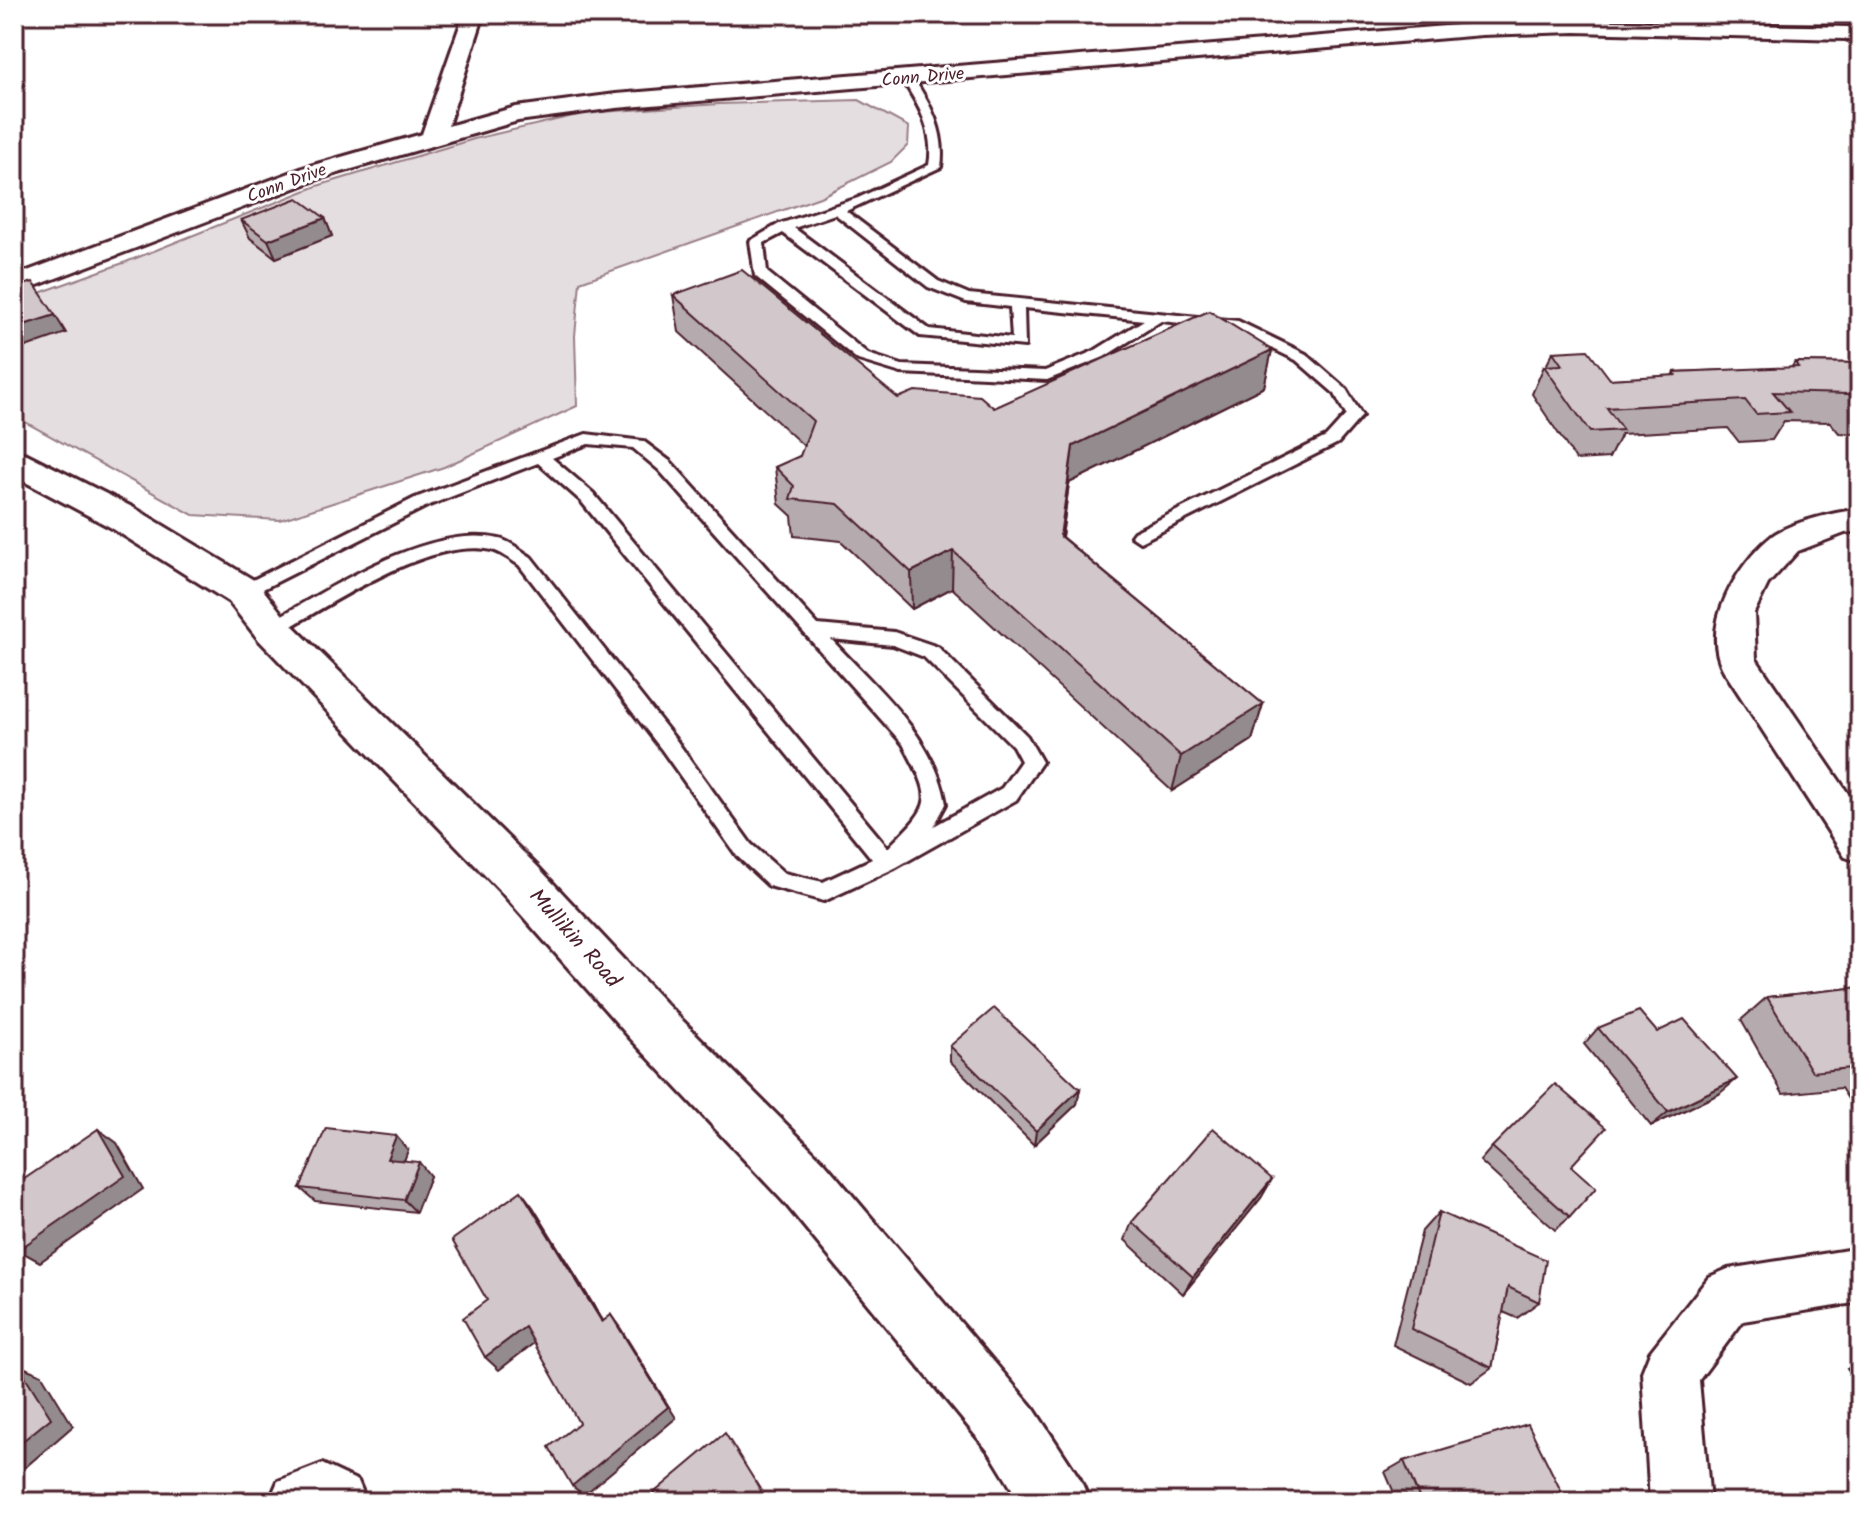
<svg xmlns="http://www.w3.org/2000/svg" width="1874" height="1516" font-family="Kalam,sans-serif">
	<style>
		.green { fill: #e5dee0; stroke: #987e86; stroke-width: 2 }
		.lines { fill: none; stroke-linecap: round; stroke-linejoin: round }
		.service-casing { stroke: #4a1f2b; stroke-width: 6 }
		.minor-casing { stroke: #4a1f2b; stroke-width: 6 }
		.tertiary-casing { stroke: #4a1f2b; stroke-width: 6 }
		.service { fill: #fff; fill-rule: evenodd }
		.minor { fill: #fff; fill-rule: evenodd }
		.tertiary { fill: #fff; fill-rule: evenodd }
		.wall { fill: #b5abaf; stroke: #4a1f2b; stroke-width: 2 }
		.shaded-wall { fill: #938b8e; stroke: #4a1f2b; stroke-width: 2 }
		.building { fill: #d2c7cb; stroke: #4a1f2b; stroke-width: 2 }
		.labels { text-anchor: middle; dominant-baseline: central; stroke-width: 6; stroke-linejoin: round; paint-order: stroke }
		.far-street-label { font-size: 18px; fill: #4a1f2b; stroke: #fff }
		.street-label { font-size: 22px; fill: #4a1f2b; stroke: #fff }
	</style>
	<rect width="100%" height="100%" fill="#fff"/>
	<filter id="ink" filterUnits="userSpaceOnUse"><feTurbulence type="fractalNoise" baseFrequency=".0125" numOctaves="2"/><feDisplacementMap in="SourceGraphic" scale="16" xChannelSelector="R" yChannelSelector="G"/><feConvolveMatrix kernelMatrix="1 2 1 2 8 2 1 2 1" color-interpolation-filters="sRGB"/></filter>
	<g filter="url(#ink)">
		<polygon class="green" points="859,100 909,127 908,145 891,162 820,197 580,282 575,336 577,406 444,467 280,520 193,515 14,416 14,302 126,262 317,186 474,139 586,113 719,104"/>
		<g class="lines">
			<g class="service-casing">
				<g id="service">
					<path d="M904,77H912C931,104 946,133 941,167L846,211L938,281L969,294L1238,321L1306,354L1346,389L1362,416L1359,419L1338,443L1140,542L1131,536L1134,532L1326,437L1346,415L1335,394L1296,360L1230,328L1161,321L1104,357L1047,380L901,373L858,360L755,276L750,241L779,224L858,198L929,165C935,133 919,105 902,79ZM835,214L928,287L966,302L1010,307L1012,338L929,329L794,228ZM783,233L920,336L1025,346L1024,308L1144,320L1094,351L1045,371L902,365L868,354L767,272L764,243Z"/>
					<path d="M586,434L643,441L671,462L818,625L894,632L938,647L1027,736L1042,762L1016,800L895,868L824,901L769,886L737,856L662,750L519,565C511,560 501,552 492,550C428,537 334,603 278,634H266L263,629L266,624C328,591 426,523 499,539C510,541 521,551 531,557L676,740L751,844L784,873L823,882L872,859L581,501L538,463L427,506L249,596H237L234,592L237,588L415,498ZM588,444L633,448L659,470L903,744C934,802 934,802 888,848L593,493L552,458ZM831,639L893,645L924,657L1013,746L1021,761L1002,788L934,826L946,804C935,736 876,688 831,639Z"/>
				</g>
			</g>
			<g class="minor-casing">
				<g id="minor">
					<polygon points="464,14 484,14 448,126 516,107 616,94 1482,23 1575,20 1848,27 1860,30 1860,44 1845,39 1575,32 1482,35 616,108 518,121 321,178 14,294 14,276 303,168 422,134"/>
					<path d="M1860,509V531L1845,533L1798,551L1768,584L1754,613L1756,659L1860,811V862L1845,857L1724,671C1699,627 1737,564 1772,536C1791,522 1836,512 1860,509Z"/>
					<polygon points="1860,1248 1860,1302 1743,1321 1699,1380 1710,1502 1650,1502 1642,1372 1650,1352 1709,1277 1728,1269"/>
					<polygon points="322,1464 358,1481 367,1502 269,1502 278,1481"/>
				</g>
			</g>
			<g class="tertiary-casing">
				<polygon id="tertiary" points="14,451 27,454 136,509 257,582 286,619 537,866 667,1005 824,1162 1034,1409 1080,1479 1090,1502 1020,1502 990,1453 784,1202 631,1039 503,894 258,639 229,602 110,527 14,476"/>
			</g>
			<use href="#service" class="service"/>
			<use href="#minor" class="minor"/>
			<use href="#tertiary" class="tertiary"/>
		</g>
		<g class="wall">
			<polygon points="325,218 332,236 276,258 250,238 241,220"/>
			<polygon points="673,295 898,398 994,408 1272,350 1264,387 1069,483 1062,537 1263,704 1252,740 1172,791 952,588 912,609 841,541 794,536 792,516 779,504 775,467 800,456 804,446 679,332"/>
			<polygon points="1553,352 1610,379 1672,376 1674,372 1791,368 1795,362 1860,363 1860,434 1839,433 1830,422 1784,421 1772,440 1739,442 1728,428 1621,434 1609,458 1576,460 1532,394 1544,366 1546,366"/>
			<polygon points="1860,987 1860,1104 1852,1105 1841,1088 1783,1094 1741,1020 1767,997"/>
			<polygon points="1598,1028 1657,1032 1719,1094 1651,1126 1584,1044"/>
			<polygon points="950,1046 1080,1089 1077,1104 1034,1145 950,1061"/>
			<polygon points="1492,1147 1571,1166 1570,1217 1555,1230 1480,1161"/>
			<polygon points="408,1150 404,1160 430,1176 416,1212 315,1201 300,1188"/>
			<polygon points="1272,1179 1261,1198 1183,1294 1125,1240 1132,1222"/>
			<polygon points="1439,1212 1539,1302 1517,1318 1503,1312 1492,1368 1471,1383 1393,1345 1422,1231"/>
			<polygon points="1860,1363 1860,1387 1847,1369"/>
			<polygon points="1404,1461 1552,1502 1398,1502 1385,1472"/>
		</g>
		<g class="shaded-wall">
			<polygon points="325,218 332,236 276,258 268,240"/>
			<polygon points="55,315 66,333 14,351 14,328"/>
			<polygon points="1272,350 1264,387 1069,483 1057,573 1073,446"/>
			<polygon points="953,551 952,588 912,609 911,572"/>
			<polygon points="1263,704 1252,740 1172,791 1181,756"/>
			<polygon points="1737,1079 1719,1094 1651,1126 1668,1112"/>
			<polygon points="1080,1089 1077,1104 1034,1145 1036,1131"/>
			<polygon points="98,1129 117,1143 143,1189 40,1262 18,1250"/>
			<polygon points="396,1136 408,1150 400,1172 387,1159"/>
			<polygon points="419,1162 430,1176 416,1212 404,1200"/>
			<polygon points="1272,1179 1261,1198 1183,1294 1193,1277"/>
			<polygon points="521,1191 533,1207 612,1335 602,1322"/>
			<polygon points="611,1315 621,1329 676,1418 584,1495 572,1486"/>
			<polygon points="525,1327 538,1340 499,1370 485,1357"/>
			<polygon points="18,1365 42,1375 73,1426 14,1477 14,1448"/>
		</g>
		<g class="building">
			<polygon points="298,198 325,218 268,240 241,220"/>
			<polygon points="742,270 898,398 915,391 980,396 994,408 1209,311 1272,350 1073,446 1060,536 1263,704 1181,756 953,551 911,572 838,504 790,499 794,486 775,467 800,456 813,421 673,295"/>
			<polygon points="33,282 55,315 14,328 14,288"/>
			<polygon points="1588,350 1610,379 1676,375 1674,372 1798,367 1795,362 1860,363 1860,405 1858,405 1849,394 1773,392 1790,412 1756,414 1745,400 1607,408 1623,430 1590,432 1544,366 1562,365 1553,352"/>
			<polygon points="1860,987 1860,1067 1812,1072 1767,997"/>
			<polygon points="994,1008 1080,1089 1036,1131 950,1046"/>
			<polygon points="1639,1011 1657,1032 1684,1019 1737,1079 1668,1112 1598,1028"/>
			<polygon points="1555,1084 1606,1128 1571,1166 1596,1188 1570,1217 1492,1147"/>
			<polygon points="326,1128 396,1136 387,1159 419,1162 404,1200 300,1188"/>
			<polygon points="1213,1128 1272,1179 1193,1277 1132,1222"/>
			<polygon points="98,1129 125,1176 18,1250 14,1241 14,1186"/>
			<polygon points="521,1191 602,1322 611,1315 668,1407 572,1486 549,1447 579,1423 525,1327 485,1357 463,1318 487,1300 452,1240"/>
			<polygon points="1439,1212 1546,1260 1539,1302 1508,1287 1492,1368 1411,1329"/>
			<polygon points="18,1365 51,1418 14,1448 14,1369"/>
			<polygon points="1528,1424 1564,1497 1548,1502 1421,1502 1404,1461"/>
			<polygon points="725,1433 768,1502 643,1502"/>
		</g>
	</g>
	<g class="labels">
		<g class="far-street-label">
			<text transform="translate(923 78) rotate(-5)">Conn Drive</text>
			<text transform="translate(287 184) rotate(-20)">Conn Drive</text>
		</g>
		<g class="street-label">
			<text transform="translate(574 939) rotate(48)">Mullikin Road</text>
		</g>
	</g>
	<rect width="1874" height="1516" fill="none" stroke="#fff" stroke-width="48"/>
	<rect x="24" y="24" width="1826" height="1468" fill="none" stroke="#4a1f2b" stroke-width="3" filter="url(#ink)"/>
</svg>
